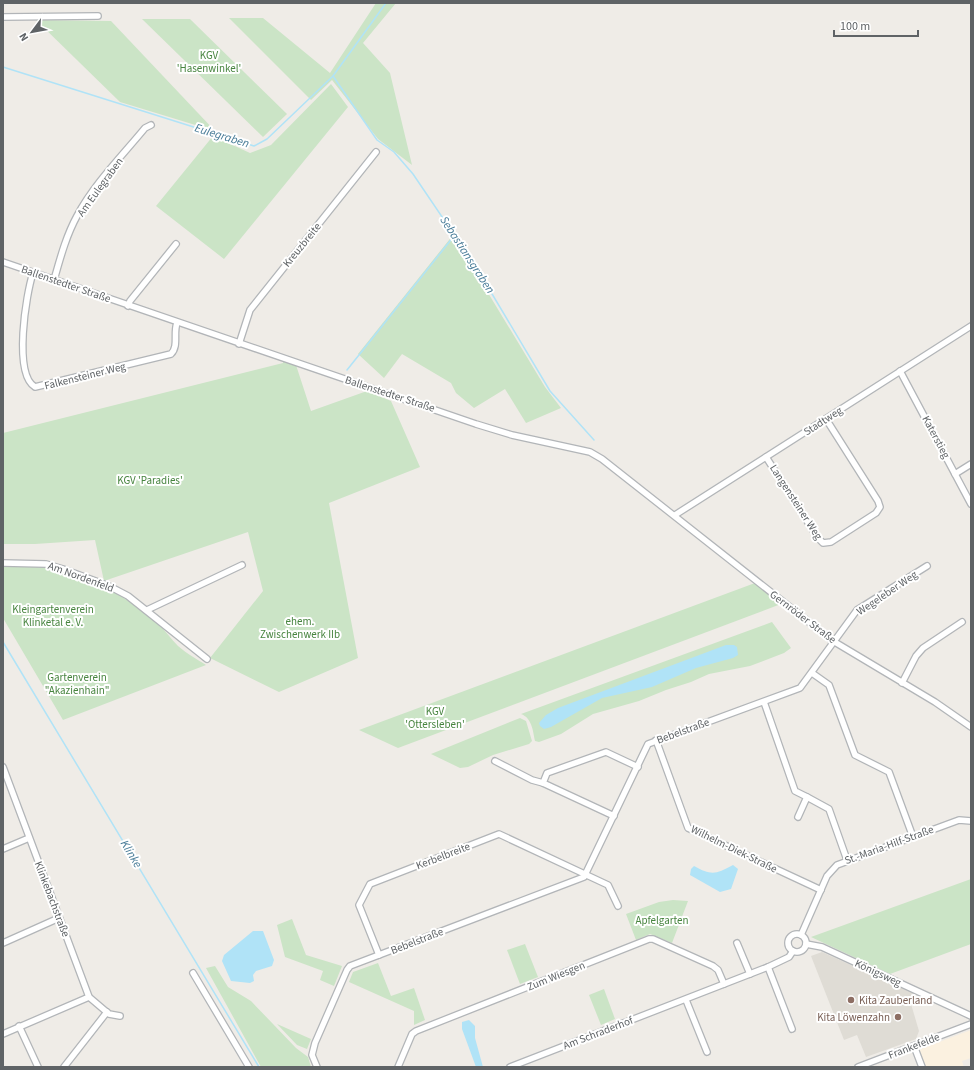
<svg xmlns="http://www.w3.org/2000/svg" width="974" height="1070" font-family="'Source Sans 3',sans-serif">
	<style>
		.commercial { fill: #fbf1e0 }
		.education { fill: #dfdcd5 }
		.green { fill: #cbe4c6 }
		.water { fill: #b0e3f7 }
		.lines { fill: none; stroke-linecap: round; stroke-linejoin: round }
		.stream { stroke: #b0e3f7; stroke-width: 1.5 }
		.street-casing { stroke: #b2b5b8; stroke-width: 8 }
		.street { stroke: #fff; stroke-width: 5.5 }
		.education-dot { fill: #8d6e63; stroke: #fff; stroke-width: 1.5 }
		.labels { text-anchor: middle; dominant-baseline: central; stroke-width: 4; stroke-linejoin: round; paint-order: stroke }
		.park-label { font-size: 11px; fill: #47843f; stroke: #fff }
		.street-label { font-size: 11px; fill: #5f6366; stroke: #fff }
		.education-label { font-size: 11px; fill: #785e54; stroke: #fff; text-anchor: start }
		.water-label { font-size: 12px; font-style: italic; fill: #477b97; stroke: #fff }
	</style>
	<rect width="100%" height="100%" fill="#efece7"/>
	<polygon class="commercial" points="971,1030 971,1058 962,1061 964,1067 924,1067 918,1050"/>
	<polygon class="education" points="822,952 913,993 911,1004 919,1031 916,1039 866,1057 857,1035 844,1040 811,956"/>
	<g class="green">
		<polygon points="376,3 396,3 363,43 390,73 412,165 378,139 332,80 311,100 229,18 263,18 330,73"/>
		<polygon points="142,19 190,19 287,114 263,137"/>
		<polygon points="36,20 111,21 215,131 120,102"/>
		<polygon points="331,84 348,107 224,259 156,206 213,136 250,153 271,145"/>
		<polygon points="453,235 545,387 561,408 526,423 505,389 474,408 456,393 451,383 402,354 384,378 358,354"/>
		<polygon points="283,361 296,365 311,411 367,391 391,401 420,467 329,503 358,658 279,692 210,658 263,591 248,532 104,581 95,540 35,544 3,544 3,433 283,363"/>
		<path d="M24,565C75,569 120,590 157,623C165,630 171,639 178,646C187,654 197,659 206,665L63,720L3,618V566Z"/>
		<polygon points="755,583 781,604 398,748 359,730"/>
		<path d="M772,622L791,648L784,653L750,666L709,674L691,682L666,690L639,701L593,714L561,734L539,742L535,741C533,731 532,718 521,714Z"/>
		<polygon points="520,718 526,721 532,741 529,744 493,755 468,767 460,768 431,754"/>
		<polygon points="971,879 971,944 890,974 811,937"/>
		<polygon points="673,900 688,901 672,943 650,934 636,940 626,914 659,902"/>
		<polygon points="292,919 306,955 342,966 334,986 320,980 323,971 285,957 277,925"/>
		<polygon points="525,944 538,977 520,984 507,950"/>
		<polygon points="378,963 391,996 414,988 425,1020 414,1025 414,1011 349,982 353,972"/>
		<polygon points="215,966 228,987 251,1001 296,1048 308,1057 311,1067 261,1067 206,968"/>
		<polygon points="604,989 615,1019 601,1025 589,995"/>
		<polygon points="277,1024 311,1039 307,1049 297,1045"/>
	</g>
	<g class="water">
		<polygon points="726,645 734,645 737,647 738,655 733,658 696,668 652,687 602,698 551,727 544,729 540,726 539,723 546,715 558,708"/>
		<path d="M733,865L738,869L731,889L720,892L690,875L691,869L694,866C712,876 716,874 733,865Z"/>
		<polygon points="253,931 263,931 274,960 272,966 256,971 253,975 254,981 250,983 231,981 222,961 224,955"/>
		<polygon points="469,1020 475,1026 475,1038 483,1067 476,1067 462,1029 462,1022"/>
	</g>
	<g class="lines">
		<g class="stream">
			<polyline points="3,67 254,146 267,139 333,76 386,3"/>
			<polyline points="333,76 377,140 394,152 413,174 476,267 550,391 594,440"/>
			<polyline points="347,370 454,236"/>
			<polyline points="3,642 259,1067"/>
		</g>
		<g class="street-casing">
			<g id="street">
				<polyline points="3,17 98,16"/>
				<polyline points="3,262 476,424 512,435 590,452 602,459 833,641 935,702 971,727"/>
				<path d="M33,273C26,294 13,374 35,387L171,354C179,346 173,333 177,323"/>
				<path d="M54,280C60,259 66,236 77,216C94,184 122,156 145,128L151,125"/>
				<polyline points="128,306 130,301 176,244"/>
				<polyline points="239,344 250,310 376,152"/>
				<polyline points="900,371 971,504"/>
				<polyline points="766,457 818,538 823,543 831,542 876,513 880,507 878,501 826,419"/>
				<polyline points="955,474 971,464"/>
				<polyline points="675,515 971,326"/>
				<polyline points="3,563 46,564 63,569 109,586 128,596 207,659"/>
				<polyline points="147,610 242,565"/>
				<polyline points="812,673 829,685 855,755 889,772 913,837"/>
				<polyline points="902,683 916,656 923,648 962,622"/>
				<polyline points="764,702 795,791 807,797"/>
				<polyline points="656,740 688,828 821,890"/>
				<polyline points="495,761 532,780 543,783"/>
				<polyline points="3,767 89,997 109,1014 120,1016"/>
				<polyline points="614,816 543,783 547,773 606,752 638,767"/>
				<polyline points="798,817 807,797 829,809 847,860"/>
				<polyline points="3,849 29,838"/>
				<circle cx="797" cy="943" r="9"/>
				<polyline points="801,935 827,876 837,865 959,820 971,821"/>
				<polyline points="3,943 59,918"/>
				<polyline points="737,943 750,974"/>
				<polyline points="806,944 822,947 971,1016"/>
				<polyline points="379,955 359,905 370,884 499,834 608,885 618,906"/>
				<polyline points="768,967 792,1029"/>
				<polyline points="193,973 249,1067"/>
				<polyline points="686,1000 707,1052"/>
				<polyline points="19,1026 38,1067"/>
				<polyline points="3,1034 89,997"/>
				<polyline points="914,1046 922,1067"/>
				<polyline points="64,1067 107,1012"/>
				<polyline points="317,1067 312,1055 315,1043 347,970 350,966 584,877 648,744 800,688 857,610 927,566"/>
				<polyline points="398,1067 412,1034 416,1031 649,939 653,939 713,966 718,970 724,984"/>
				<polyline points="510,1067 768,967 789,957 793,951"/>
				<polyline points="858,1067 971,1024"/>
			</g>
		</g>
		<use href="#street" class="street"/>
	</g>
	<g class="education-dot">
		<circle cx="851" cy="1000" r="4"/>
		<circle cx="898" cy="1017" r="4"/>
	</g>
	<g class="labels">
		<g class="park-label">
			<text x="209" y="55">KGV<tspan x="209" dy="13">'Hasenwinkel'</tspan></text>
			<text x="150" y="480">KGV 'Paradies'</text>
			<text x="53" y="609">Kleingartenverein<tspan x="53" dy="13">Klinketal e. V.</tspan></text>
			<text x="300" y="621">ehem.<tspan x="300" dy="13">Zwischenwerk IIb</tspan></text>
			<text x="77" y="677">Gartenverein<tspan x="77" dy="13">"Akazienhain"</tspan></text>
			<text x="435" y="711">KGV<tspan x="435" dy="13">'Ottersleben'</tspan></text>
			<text x="662" y="920">Apfelgarten</text>
		</g>
		<g class="street-label">
			<text transform="translate(100 187) rotate(-54)">Am Eulegraben</text>
			<text transform="translate(302 245) rotate(-51)">Kreuzbreite</text>
			<text transform="translate(66 284) rotate(19)">Ballenstedter Straße</text>
			<text transform="translate(85 376) rotate(-14)">Falkensteiner Weg</text>
			<text transform="translate(390 394) rotate(18)">Ballenstedter Straße</text>
			<text transform="translate(823 421) rotate(-33)">Stadtweg</text>
			<text transform="translate(936 437) rotate(62)">Katerstieg</text>
			<text transform="translate(796 502) rotate(57)">Langensteiner Weg</text>
			<text transform="translate(81 577) rotate(20)">Am Nordenfeld</text>
			<text transform="translate(887 593) rotate(-34)">Wegeleber Weg</text>
			<text transform="translate(803 617) rotate(37)">Gernröder Straße</text>
			<text transform="translate(683 731) rotate(-20)">Bebelstraße</text>
			<text transform="translate(889 845) rotate(-20)">St.-Maria-Hilf-Straße</text>
			<text transform="translate(734 849) rotate(26)">Wilhelm-Diek-Straße</text>
			<text transform="translate(443 856) rotate(-21)">Kerbelbreite</text>
			<text transform="translate(52 899) rotate(69)">Klinkebachstraße</text>
			<text transform="translate(417 941) rotate(-21)">Bebelstraße</text>
			<text transform="translate(878 973) rotate(25)">Königsweg</text>
			<text transform="translate(556 976) rotate(-22)">Zum Wiesgen</text>
			<text transform="translate(598 1033) rotate(-21)">Am Schraderhof</text>
			<text transform="translate(914 1046) rotate(-21)">Frankefelde</text>
		</g>
		<g class="education-label">
			<text x="859" y="1000">Kita Zauberland</text>
			<text x="890" y="1017" text-anchor="end">Kita Löwenzahn</text>
		</g>
		<g class="water-label">
			<text transform="translate(222 136) rotate(17)">Eulegraben</text>
			<text transform="translate(467 255) rotate(57)">Sebastiansgraben</text>
			<text transform="translate(131 854) rotate(59)">Klinke</text>
		</g>
	</g>
	<rect width="974" height="1070" fill="none" stroke="#5f6366" stroke-width="8"/>
	<g transform="translate(32 32) rotate(238)" stroke="#ffffff" stroke-width="3" paint-order="stroke">
	<path d="M0-3L7 15L0 10L-7 15Z" fill="#5f6366"/>
	<text y="-6" font-size="11" font-weight="bold" text-anchor="middle" fill="#5f6366">N</text>
	</g>
	<path d="M834 30v6h84v-6" fill="none" stroke="#5f6366" stroke-width="2"/>
	<text x="840" y="30" font-size="12" fill="#5f6366" stroke="#ffffff" stroke-width="3" paint-order="stroke">100 m</text>
</svg>
